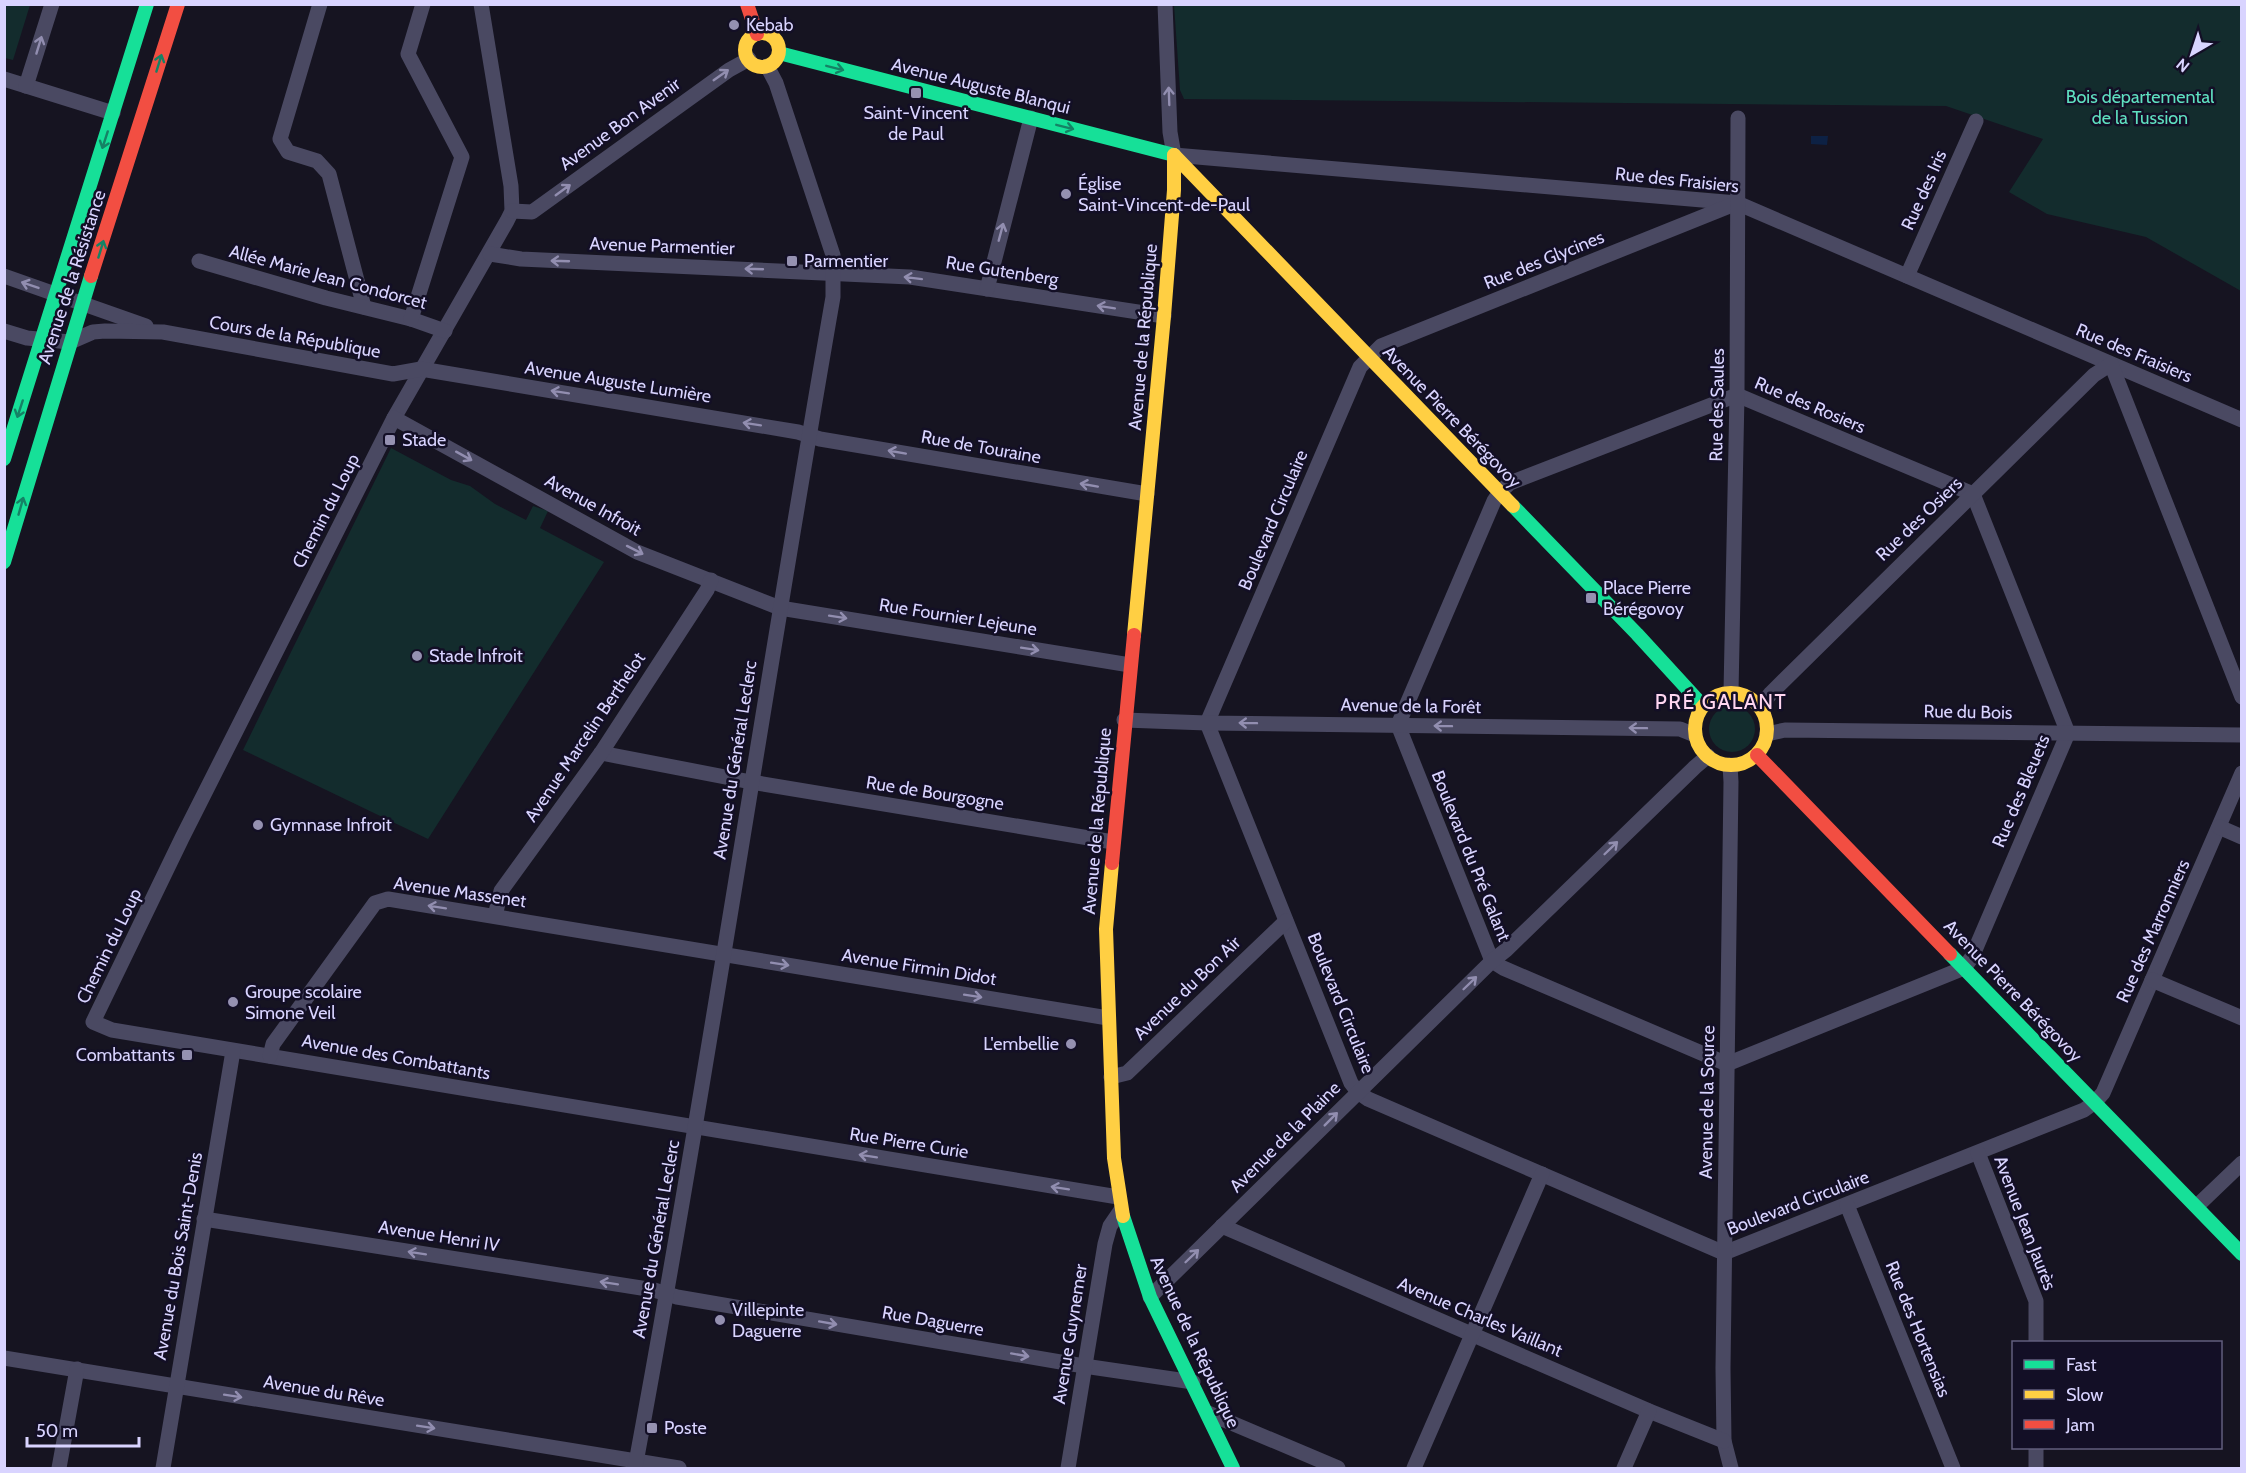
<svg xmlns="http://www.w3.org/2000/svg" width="2246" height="1473" font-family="Cabin,sans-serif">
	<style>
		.green { fill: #132c2d }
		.water { fill: #0d2144 }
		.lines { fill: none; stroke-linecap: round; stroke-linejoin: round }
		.street { stroke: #4a4962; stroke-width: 15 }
		.fast { stroke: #16e098; stroke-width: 14 }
		.slow { stroke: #ffcf43; stroke-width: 14 }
		.jam { stroke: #f24e42; stroke-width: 14 }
		.oneway { stroke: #928eb0 }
		.oneway2 { stroke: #158265 }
		.poi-dot { fill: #9591b1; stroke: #130f26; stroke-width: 2 }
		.labels { text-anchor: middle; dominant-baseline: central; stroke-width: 5; stroke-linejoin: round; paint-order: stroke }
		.poi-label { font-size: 18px; fill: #d9d4ff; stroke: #130f26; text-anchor: start }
		.street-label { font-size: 18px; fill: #d9d4ff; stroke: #130f26 }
		.park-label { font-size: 18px; fill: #5fe0c0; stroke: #130f26 }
		.quarter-label { font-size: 21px; letter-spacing: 1.5px; fill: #ffd6f0; stroke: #130f26 }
	</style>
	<rect width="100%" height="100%" fill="#161421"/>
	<g class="green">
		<polygon points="5,4 30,5 13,60 5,58"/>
		<polygon points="1174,5 2241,5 2241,291 2146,237 2047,214 2009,192 2043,139 1946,106 1184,99 1180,90"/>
		<polygon points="391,448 451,480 470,486 495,504 526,520 533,506 548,511 540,528 604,562 428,839 243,750"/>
		<circle cx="1732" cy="729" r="23"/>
	</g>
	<polygon class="water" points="1811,136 1828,136 1827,145 1811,144"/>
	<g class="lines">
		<g class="street">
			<polyline points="320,4 280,139 288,152 317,161 329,174 364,307"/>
			<polyline points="481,4 511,186 512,211 507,221 394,418 182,838 93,1022 112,1030 1118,1197"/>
			<polyline points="1165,4 1170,132 1174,155 1737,203 2242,420"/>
			<polyline points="4,79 113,113"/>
			<polyline points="26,86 52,4"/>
			<polyline points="1737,203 1381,346 1360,367 1207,723 1351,1083 1358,1092 1368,1099 1724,1253 2084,1110 2095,1102 2103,1093 2242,773"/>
			<polyline points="512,211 532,212 729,70 749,59"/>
			<polyline points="490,254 521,259 910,277 1164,316"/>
			<polyline points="199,261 326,298 411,319 445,331"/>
			<polyline points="4,276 146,326"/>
			<polyline points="1907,276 1976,121"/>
			<polyline points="987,289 1031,118"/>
			<polyline points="411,319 462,157 408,54 423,4"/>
			<polyline points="4,331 27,338 70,342 93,332 105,331 163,332 393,374 421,369 798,432 820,439 1147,494"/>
			<polygon points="1737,395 1973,494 2068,733 1972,957 1964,968 1727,1064 1503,968 1492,961 1398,725 1494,501 1500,492 1510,483"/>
			<polyline points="394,418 637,552 780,608 1130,665"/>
			<polyline points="1731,692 1737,395 1738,118"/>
			<polyline points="1760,707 1771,693 2094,375 2111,364 2242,697"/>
			<polyline points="1124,720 1207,723 1680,729 1695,735"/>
			<polyline points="1767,734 1785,730 2242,735"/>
			<polyline points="601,753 751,782 1113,842"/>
			<polyline points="1730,765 1731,782 1723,1368 1724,1441 1731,1468"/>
			<polyline points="2219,827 2242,837"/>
			<polyline points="495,916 501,891 601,753 707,590 711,580"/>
			<polyline points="2152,980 2242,1018"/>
			<polyline points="270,1056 273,1044 375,903 388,899 1108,1018"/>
			<polyline points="1111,1077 1127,1073 1286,921"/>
			<polyline points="1978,1153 2036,1301 2036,1342"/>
			<polyline points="1847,1205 1953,1468"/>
			<polyline points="2197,1206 2242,1163"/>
			<polyline points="204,1219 654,1290 677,1297 1084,1366 1193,1382"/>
			<polyline points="1222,1226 1649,1411 1724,1441"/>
			<polyline points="1150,1297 1492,961 1506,950 1695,767 1708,756"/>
			<polyline points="4,1358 679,1468"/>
			<polyline points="1208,1413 1338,1468"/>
			<polyline points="59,1468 77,1369"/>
			<polyline points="163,1468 233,1051"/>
			<path d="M635,1468C707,1079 765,687 833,297V255L776,83L767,66"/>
			<polyline points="1068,1468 1105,1244 1110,1226 1121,1210"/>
			<polyline points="1414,1468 1542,1174"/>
			<polyline points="1624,1468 1649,1411"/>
			<polyline points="2036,1468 2036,1448"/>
		</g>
		<g class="fast">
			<polyline points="779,53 1174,155"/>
			<polyline points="4,459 147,4"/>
			<polyline points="1513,506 1637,634 1703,706"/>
			<polyline points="4,562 91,276"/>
			<polyline points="1950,954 2242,1254"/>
			<polyline points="1123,1216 1150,1297 1233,1468"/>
		</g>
		<g class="slow">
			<circle cx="762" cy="50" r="17"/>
			<polyline points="1174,155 1513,506"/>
			<polyline points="1134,635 1164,316 1174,190 1174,155"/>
			<circle cx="1731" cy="729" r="36"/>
			<polyline points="1112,863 1106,929 1114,1158 1123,1216"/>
		</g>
		<g class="jam">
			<polyline points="747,4 757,34"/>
			<polyline points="91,276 178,4"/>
			<polyline points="1757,755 1950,954"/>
			<polyline points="1112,863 1134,635"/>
		</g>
	</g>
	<defs><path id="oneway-shaft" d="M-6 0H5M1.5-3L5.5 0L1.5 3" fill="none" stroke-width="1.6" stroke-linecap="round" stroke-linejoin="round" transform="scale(1.5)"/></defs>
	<g class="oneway">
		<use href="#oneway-shaft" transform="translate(39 45) rotate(-73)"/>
		<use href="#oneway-shaft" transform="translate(721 75) rotate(-35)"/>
		<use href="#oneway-shaft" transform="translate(1169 96) rotate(-92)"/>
		<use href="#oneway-shaft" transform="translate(563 190) rotate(-36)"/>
		<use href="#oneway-shaft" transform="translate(1001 232) rotate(-75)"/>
		<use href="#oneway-shaft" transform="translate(560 261) rotate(-178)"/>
		<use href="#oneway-shaft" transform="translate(754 269) rotate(-178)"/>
		<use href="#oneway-shaft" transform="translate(913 278) rotate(-173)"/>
		<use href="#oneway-shaft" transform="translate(30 285) rotate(-161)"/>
		<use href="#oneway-shaft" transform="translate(1106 307) rotate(-171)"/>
		<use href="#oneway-shaft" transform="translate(560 392) rotate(-171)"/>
		<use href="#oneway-shaft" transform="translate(752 424) rotate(-171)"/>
		<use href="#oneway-shaft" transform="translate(897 452) rotate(-170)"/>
		<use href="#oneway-shaft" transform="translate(464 456) rotate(29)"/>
		<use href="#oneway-shaft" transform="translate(1089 485) rotate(-170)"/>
		<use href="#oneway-shaft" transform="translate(635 550) rotate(27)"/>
		<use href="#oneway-shaft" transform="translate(838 617) rotate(9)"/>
		<use href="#oneway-shaft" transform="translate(1030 649) rotate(9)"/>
		<use href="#oneway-shaft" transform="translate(1248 723) rotate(-179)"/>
		<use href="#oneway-shaft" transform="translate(1443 726) rotate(-179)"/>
		<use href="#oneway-shaft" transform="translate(1638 728) rotate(-179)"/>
		<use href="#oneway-shaft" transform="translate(1611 848) rotate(-44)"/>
		<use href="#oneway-shaft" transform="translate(437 907) rotate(-171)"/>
		<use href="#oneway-shaft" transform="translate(780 964) rotate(9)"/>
		<use href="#oneway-shaft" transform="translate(1470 983) rotate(-44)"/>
		<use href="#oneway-shaft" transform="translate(973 996) rotate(9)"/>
		<use href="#oneway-shaft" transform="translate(1331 1119) rotate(-45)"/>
		<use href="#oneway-shaft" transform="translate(868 1156) rotate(-171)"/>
		<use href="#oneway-shaft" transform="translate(1060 1188) rotate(-171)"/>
		<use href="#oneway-shaft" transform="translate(417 1253) rotate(-171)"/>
		<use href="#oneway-shaft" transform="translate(1192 1256) rotate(-44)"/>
		<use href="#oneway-shaft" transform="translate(609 1283) rotate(-171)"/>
		<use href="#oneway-shaft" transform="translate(828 1323) rotate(10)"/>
		<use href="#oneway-shaft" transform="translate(1020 1355) rotate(10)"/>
		<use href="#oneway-shaft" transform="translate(233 1396) rotate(9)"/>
		<use href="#oneway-shaft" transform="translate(426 1427) rotate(9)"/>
	</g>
	<g class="oneway2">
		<use href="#oneway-shaft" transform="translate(159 63) rotate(-73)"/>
		<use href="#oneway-shaft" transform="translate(835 68) rotate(14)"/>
		<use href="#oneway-shaft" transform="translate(1065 127) rotate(14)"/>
		<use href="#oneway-shaft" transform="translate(105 140) rotate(108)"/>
		<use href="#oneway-shaft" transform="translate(101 249) rotate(-73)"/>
		<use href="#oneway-shaft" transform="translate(20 409) rotate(108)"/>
		<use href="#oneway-shaft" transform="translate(21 506) rotate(-74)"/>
	</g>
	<g class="poi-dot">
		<circle cx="734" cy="25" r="6"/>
		<rect x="910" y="87" width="12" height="12" rx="3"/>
		<circle cx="1066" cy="194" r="6"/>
		<rect x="786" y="255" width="12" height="12" rx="3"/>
		<rect x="384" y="434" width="12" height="12" rx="3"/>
		<rect x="1585" y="592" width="12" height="12" rx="3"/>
		<circle cx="417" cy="656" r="6"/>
		<circle cx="258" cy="825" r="6"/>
		<circle cx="233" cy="1002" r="6"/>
		<circle cx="1071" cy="1044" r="6"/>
		<rect x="181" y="1049" width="12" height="12" rx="3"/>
		<circle cx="720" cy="1320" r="6"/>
		<rect x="646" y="1422" width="12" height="12" rx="3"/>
	</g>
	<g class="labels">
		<g class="poi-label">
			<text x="746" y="25">Kebab</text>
			<text x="916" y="113" text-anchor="middle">Saint-Vincent<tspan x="916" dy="21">de Paul</tspan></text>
			<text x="1078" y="184">Église<tspan x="1078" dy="21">Saint-Vincent-de-Paul</tspan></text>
			<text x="804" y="261">Parmentier</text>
			<text x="402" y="440">Stade</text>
			<text x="1603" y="588">Place Pierre<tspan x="1603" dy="21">Bérégovoy</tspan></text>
			<text x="429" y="656">Stade Infroit</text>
			<text x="270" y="825">Gymnase Infroit</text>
			<text x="245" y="992">Groupe scolaire<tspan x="245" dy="21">Simone Veil</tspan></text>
			<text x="1059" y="1044" text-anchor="end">L'embellie</text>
			<text x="175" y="1055" text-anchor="end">Combattants</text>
			<text x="732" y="1310">Villepinte<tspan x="732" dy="21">Daguerre</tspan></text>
			<text x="664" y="1428">Poste</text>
		</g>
		<g class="street-label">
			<text transform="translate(981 86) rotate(14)">Avenue Auguste Blanqui</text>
			<text transform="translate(620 124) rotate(-36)">Avenue Bon Avenir</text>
			<text transform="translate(1677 180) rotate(6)">Rue des Fraisiers</text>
			<text transform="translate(1924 190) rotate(-66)">Rue des Iris</text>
			<text transform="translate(662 246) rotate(2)">Avenue Parmentier</text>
			<text transform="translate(1544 260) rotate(-22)">Rue des Glycines</text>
			<text transform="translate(1002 271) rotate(9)">Rue Gutenberg</text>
			<text transform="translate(72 277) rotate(-72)">Avenue de la Résistance</text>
			<text transform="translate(328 277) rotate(15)">Allée Marie Jean Condorcet</text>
			<text transform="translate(295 337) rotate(10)">Cours de la République</text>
			<text transform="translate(1143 337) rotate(-85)">Avenue de la République</text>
			<text transform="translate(2134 353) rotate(23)">Rue des Fraisiers</text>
			<text transform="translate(618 382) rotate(9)">Avenue Auguste Lumière</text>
			<text transform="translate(1717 405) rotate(-89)">Rue des Saules</text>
			<text transform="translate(1810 405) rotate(23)">Rue des Rosiers</text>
			<text transform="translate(1452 417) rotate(46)">Avenue Pierre Bérégovoy</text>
			<text transform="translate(981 447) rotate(10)">Rue de Touraine</text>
			<text transform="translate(593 505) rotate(29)">Avenue Infroit</text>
			<text transform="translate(326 511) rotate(-63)">Chemin du Loup</text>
			<text transform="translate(1919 519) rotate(-44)">Rue des Osiers</text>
			<text transform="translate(1273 520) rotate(-67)">Boulevard Circulaire</text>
			<text transform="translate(958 617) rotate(9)">Rue Fournier Lejeune</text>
			<text transform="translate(1411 706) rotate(1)">Avenue de la Forêt</text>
			<text transform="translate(1968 712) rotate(1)">Rue du Bois</text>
			<text transform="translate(585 737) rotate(-56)">Avenue Marcelin Berthelot</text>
			<text transform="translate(735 760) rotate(-81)">Avenue du Général Leclerc</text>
			<text transform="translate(2021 791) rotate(-67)">Rue des Bleuets</text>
			<text transform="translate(935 793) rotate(9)">Rue de Bourgogne</text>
			<text transform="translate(1097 821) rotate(-85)">Avenue de la République</text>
			<text transform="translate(1471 856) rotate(68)">Boulevard du Pré Galant</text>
			<text transform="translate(460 892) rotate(8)">Avenue Massenet</text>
			<text transform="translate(2153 931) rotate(-66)">Rue des Marronniers</text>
			<text transform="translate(109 946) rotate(-64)">Chemin du Loup</text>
			<text transform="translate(919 967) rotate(9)">Avenue Firmin Didot</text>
			<text transform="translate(1187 988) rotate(-44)">Avenue du Bon Air</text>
			<text transform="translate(2013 991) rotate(46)">Avenue Pierre Bérégovoy</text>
			<text transform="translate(1341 1003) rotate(68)">Boulevard Circulaire</text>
			<text transform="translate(396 1057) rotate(10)">Avenue des Combattants</text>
			<text transform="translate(1707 1102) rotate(-89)">Avenue de la Source</text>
			<text transform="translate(1285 1137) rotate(-45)">Avenue de la Plaine</text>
			<text transform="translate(909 1143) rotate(9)">Rue Pierre Curie</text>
			<text transform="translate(1798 1203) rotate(-21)">Boulevard Circulaire</text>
			<text transform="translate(2025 1223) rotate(69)">Avenue Jean Jaurès</text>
			<text transform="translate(439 1236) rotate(9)">Avenue Henri IV</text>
			<text transform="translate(656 1239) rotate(-80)">Avenue du Général Leclerc</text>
			<text transform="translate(178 1256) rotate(-80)">Avenue du Bois Saint-Denis</text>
			<text transform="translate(1480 1317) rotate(23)">Avenue Charles Vaillant</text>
			<text transform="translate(933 1321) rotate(10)">Rue Daguerre</text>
			<text transform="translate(1918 1329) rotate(68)">Rue des Hortensias</text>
			<text transform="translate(1070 1334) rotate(-81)">Avenue Guynemer</text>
			<text transform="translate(1195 1342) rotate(65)">Avenue de la République</text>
			<text transform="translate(324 1391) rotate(9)">Avenue du Rêve</text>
		</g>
		<g class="park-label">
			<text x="2140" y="97">Bois départemental<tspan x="2140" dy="21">de la Tussion</tspan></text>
		</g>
		<g class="quarter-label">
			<text x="1721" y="701">PRÉ GALANT</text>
		</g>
	</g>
	<rect width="2246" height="1473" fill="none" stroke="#d9d4ff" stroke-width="12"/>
	<rect x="2012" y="1341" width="210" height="108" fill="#130f26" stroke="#625e7d" stroke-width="1.5"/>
	<rect x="2024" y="1360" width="30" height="9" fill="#16e098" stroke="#625e7d" stroke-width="1.5"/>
	<text x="2066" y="1371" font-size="18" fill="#d9d4ff">Fast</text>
	<rect x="2024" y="1390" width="30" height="9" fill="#ffcf43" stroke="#625e7d" stroke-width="1.5"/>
	<text x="2066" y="1401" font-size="18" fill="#d9d4ff">Slow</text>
	<rect x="2024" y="1420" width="30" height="9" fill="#f24e42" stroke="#625e7d" stroke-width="1.5"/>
	<text x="2066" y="1431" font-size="18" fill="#d9d4ff">Jam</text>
	<g transform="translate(2192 54) rotate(219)" stroke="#130f26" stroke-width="4.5" paint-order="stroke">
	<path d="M0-4.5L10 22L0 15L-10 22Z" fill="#d9d4ff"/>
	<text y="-9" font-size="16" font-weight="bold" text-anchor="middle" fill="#d9d4ff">N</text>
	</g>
	<path d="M27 1437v9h112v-9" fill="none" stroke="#d9d4ff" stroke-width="3"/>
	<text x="36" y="1437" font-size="18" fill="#d9d4ff" stroke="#130f26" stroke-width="4.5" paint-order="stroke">50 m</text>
</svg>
